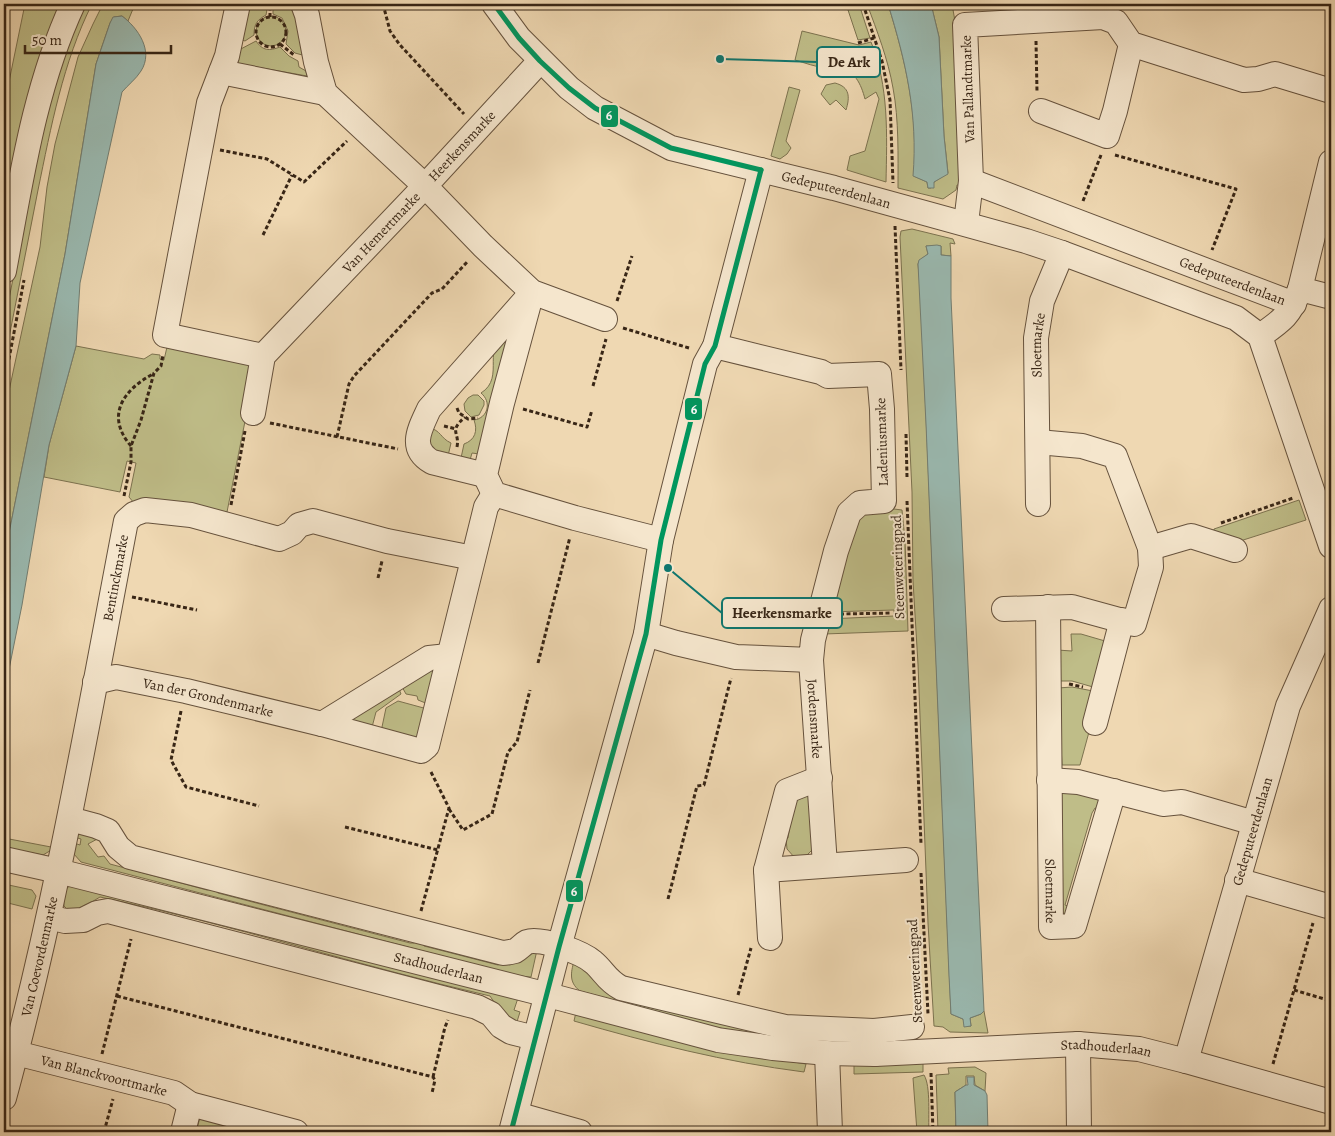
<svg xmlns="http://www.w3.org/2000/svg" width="1335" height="1136" font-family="Alegreya,serif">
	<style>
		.green { fill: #bfbd88; stroke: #7c724f }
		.water { fill: #9ab9b0; stroke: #737e72 }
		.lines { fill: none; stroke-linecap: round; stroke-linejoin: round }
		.minor-casing { stroke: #66523d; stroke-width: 26 }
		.path { stroke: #382616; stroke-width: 3; stroke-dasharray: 4 2.5; stroke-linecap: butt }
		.minor { stroke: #f5e6cd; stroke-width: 24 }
		.bus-1-casing { stroke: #f5e6cd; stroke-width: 9 }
		.bus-1 { stroke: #00965e; stroke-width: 5 }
		.labels { text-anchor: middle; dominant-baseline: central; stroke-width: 4; stroke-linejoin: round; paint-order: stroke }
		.street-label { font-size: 14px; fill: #382616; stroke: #f5e6cd }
		.leader { fill: none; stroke: #0f766e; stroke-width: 2 }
		.callout-dot { fill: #0f766e; stroke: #f5e6cd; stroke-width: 2 }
		.callout { fill: #f5e6cd; stroke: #0f766e; stroke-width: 2 }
		.callout-label { font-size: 15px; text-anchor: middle; font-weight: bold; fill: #382616 }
		.line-badge { stroke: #f5e6cd; stroke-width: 2 }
		.badge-label { font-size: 14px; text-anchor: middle; font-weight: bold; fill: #fff }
	</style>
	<rect width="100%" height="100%" fill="#efd8b2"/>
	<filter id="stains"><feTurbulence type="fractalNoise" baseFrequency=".004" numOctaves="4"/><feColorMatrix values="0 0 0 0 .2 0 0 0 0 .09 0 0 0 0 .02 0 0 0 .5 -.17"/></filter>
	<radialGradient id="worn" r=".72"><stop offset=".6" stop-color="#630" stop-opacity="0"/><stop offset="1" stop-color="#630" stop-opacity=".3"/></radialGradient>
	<g class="green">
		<polygon points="25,4 63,4 47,36 37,68 4,215 4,106"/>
		<path d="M85,4H92C63,62 51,127 38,190C27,248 15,305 4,363V324L48,103L79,14Z"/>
		<polygon points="103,4 135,4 128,21 122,16 114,17 110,23 96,64 65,254 4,558 4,414 40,247 47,187 55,144 78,57 93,24"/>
		<path d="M246,4H268L266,15C257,20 254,24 254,35L245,41L239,39Z"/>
		<polygon points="273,4 292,4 306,56 295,53 286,44 288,31 282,18 273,14"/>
		<polygon points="846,4 859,4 870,38 858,40"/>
		<path d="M867,4H888C906,62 918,115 914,176L927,182L928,188H931L934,182L948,173L944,136L939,37L931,4H952L956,27L963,185H957L956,190L943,199L898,188C898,156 899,120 893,88C888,59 877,31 867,4Z"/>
		<circle cx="271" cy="31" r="15"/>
		<path d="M802,31L859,45L871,42C889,86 887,135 886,182L847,170L850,156L865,151L879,99L876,92L865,99C861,84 855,70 838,68C834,67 830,68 826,68C816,67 805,63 795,60Z"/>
		<path d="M256,41C263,51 269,51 280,47L289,56L298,61L299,67L306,71L307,76L234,63L237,51Z"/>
		<path d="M835,83C850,87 850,97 846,110L836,100L830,105L821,94L826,85Z"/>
		<polygon points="789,87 800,90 786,141 791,148 787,154 780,159 771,156"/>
		<polygon points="912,229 953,239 955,244 950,243 951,256 941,255 941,246 926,246 928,254 920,260 918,264 921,296 951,1014 963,1019 967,1026 971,1026 970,1018 981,1014 984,1011 988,1033 950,1032 943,1027 934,1026 928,923 918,664 913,581 912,492 900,237 901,231"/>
		<path d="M510,339L479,454L472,453L470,460L461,458L464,444C475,440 478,431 474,420C488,418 492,402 481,393C507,377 478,343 510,339Z"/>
		<polygon points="76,346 144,359 152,354 160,355 160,359 164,360 167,347 247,361 255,371 227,512 221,515 134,503 129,497 136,463 127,461 120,492 44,477 49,445"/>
		<polygon points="473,395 478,395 484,401 484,405 479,415 471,417 465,411 464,404 468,398"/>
		<path d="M428,427C442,431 440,438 451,443L448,456L434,452L426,435Z"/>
		<polygon points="1299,500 1306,520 1237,542 1213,534 1214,529"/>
		<polygon points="878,507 902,510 905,540 908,631 824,634 827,619 894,616 894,610 829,612 854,517"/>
		<polygon points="1071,634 1081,634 1105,641 1093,687 1072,681 1059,681 1057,650 1072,651"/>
		<polygon points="436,662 433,706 418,700 417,696 406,694 401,685"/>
		<polygon points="1072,687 1093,691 1092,721 1080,765 1062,765 1058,688"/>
		<polygon points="399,689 401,694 376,712 371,731 338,722 351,712 358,716"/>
		<polygon points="398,701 431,710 424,735 404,742 379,732 382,727 386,708"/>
		<polygon points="1061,789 1101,798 1099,809 1095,808 1092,813 1065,905 1073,908 1066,915 1060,913"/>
		<polygon points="807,794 815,802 816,846 805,857 795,858 787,849 786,839 788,838 794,799"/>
		<polygon points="77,830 101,837 88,844 98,857 104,856 110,864 207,890 213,889 218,893 410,943 414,943 419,940 424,946 498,965 532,947 537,950 531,977 519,976 81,862 73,853 74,843 80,845 81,839 74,837"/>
		<polygon points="4,838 51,847 53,849 43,855 4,848"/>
		<polygon points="4,884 32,890 36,896 32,909 4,902"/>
		<path d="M75,885L518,998L514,1010L520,1012L515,1028L504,1017L490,996C359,966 231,924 100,897L75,912L68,910L64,906L63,894L68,887Z"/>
		<path d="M575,958L602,989L664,1006L865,1035L839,1045L760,1036L700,1024L580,991C568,982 571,971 575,958Z"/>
		<path d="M576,1012L733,1052L806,1064L804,1072C725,1062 650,1043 574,1021Z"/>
		<polygon points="923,1063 923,1072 854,1074 854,1065"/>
		<polygon points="975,1067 986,1073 985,1091 975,1085 974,1076 966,1076 966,1085 955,1092 956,1132 938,1132 936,1075 949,1074 948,1068"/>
		<path d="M924,1075C931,1086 928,1118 929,1132H917L913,1078Z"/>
		<polygon points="201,1114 269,1132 196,1132"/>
	</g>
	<g class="water">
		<path d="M888,4H931L939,37L944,136L948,174L934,182V188H928L927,182L913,176C918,115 906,62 888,4Z"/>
		<path d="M122,16C138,28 154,51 141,71C136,79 128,85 122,92L80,283L76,346L49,445L22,605L4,694V558L65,254L96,64L110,23L113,17Z"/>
		<polygon points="937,245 941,246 941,255 951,256 951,298 984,1011 981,1014 970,1018 971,1026 964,1027 963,1019 951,1014 949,976 926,424 918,264 919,260 928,254 926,246"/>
		<polygon points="967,1077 974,1077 974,1085 985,1091 987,1095 988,1132 956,1132 955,1092 966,1085 968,1085"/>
	</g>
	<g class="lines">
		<g class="minor-casing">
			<g id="minor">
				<polyline points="238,4 227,56 209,103 165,335 263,356"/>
				<path id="s1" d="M494,4L519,38L569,88L595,108L671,148L834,188L1026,241L1062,253L1236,318L1260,336L1331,546"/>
				<polyline points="540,61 425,186 483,246 532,292 605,319"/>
				<polyline points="221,72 325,93"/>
				<polyline points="1041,111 1107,136 1115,111 1131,44"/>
				<path id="s2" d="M971,181L1294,304"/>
				<polyline points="966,223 971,181 965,25 1103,17 1116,22 1131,44 1244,80 1258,79 1275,74 1331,91"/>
				<path d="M4,271C21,181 34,88 73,4"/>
				<polyline points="1300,289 1331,297"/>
				<polyline points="532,292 502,403 485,475 494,494 575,518 661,540"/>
				<path d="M1260,336C1283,320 1290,315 1300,289L1331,162"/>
				<path id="s3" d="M253,413L263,356L425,186L325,93L316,62L307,15L303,4"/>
				<path d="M485,475L432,462C408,448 420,429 429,409L528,297"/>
				<path id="s4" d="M1038,504L1036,338L1042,301L1062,253"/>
				<polyline points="1150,548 1191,536 1235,550"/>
				<path id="s5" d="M1048,607L1051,927L1074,926L1114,791"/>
				<polyline points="1004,609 1072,607 1134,624 1151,567 1150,548 1115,456 1082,446 1038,442"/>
				<polyline points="646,634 676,643 736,657 811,660 813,640 836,551 849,513 860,503 884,501 882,409 879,374 828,376 821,372 715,346"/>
				<path id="s6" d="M811,660L825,865"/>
				<path id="s7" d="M95,682L116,677L186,691L322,724L421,751L427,746L486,507L494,494"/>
				<polyline points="1095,723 1122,620"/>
				<polyline points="322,724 429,658 448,656"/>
				<polyline points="1049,780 1078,782 1163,804 1182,802 1254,823"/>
				<path d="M70,819L96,826L108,831L118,847L130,857L503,953C507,953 511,952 515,951C519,949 523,944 527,942C541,937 583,953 593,962C604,971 606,980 621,988L785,1027L874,1031L875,1054"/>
				<path id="s8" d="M4,859L58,871L548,995L718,1040L773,1048L827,1053L875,1054L1078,1044L1139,1049L1186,1061L1331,1102"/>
				<polyline points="766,870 906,860"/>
				<polyline points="1237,880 1331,907"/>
				<polyline points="49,917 65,921 83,920 97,913 108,911 477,1007 491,1014 501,1026 511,1032 535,1038"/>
				<polyline points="770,938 766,870 787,791 820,778"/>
				<polyline points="874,1031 912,1027"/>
				<polyline points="1078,1044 1079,1132"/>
				<path id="s9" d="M16,1053L174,1093L190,1104L296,1132"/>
				<polyline points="827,1053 830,1132"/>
				<path id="s10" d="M1186,1061L1288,706L1331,609"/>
				<path id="s11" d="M4,1098C56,908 89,714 126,521L134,514L145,510L191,515L279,539L292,533L299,525L313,521L387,541L473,558"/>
				<polyline points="516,1114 580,1132"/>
				<polyline points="183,1132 190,1104"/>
				<polyline points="511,1132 559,947 646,634 661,540 705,364 715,346 761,170"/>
			</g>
		</g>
		<g class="path">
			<polyline points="383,4 390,31 400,45 464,114"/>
			<polyline points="863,4 882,61 890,100 893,183"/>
			<polyline points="270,17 270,4"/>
			<circle cx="271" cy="32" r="15"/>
			<polyline points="1036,41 1037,92"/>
			<polyline points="858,43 874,38"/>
			<polyline points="280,44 294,55"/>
			<polyline points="220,150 267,159 304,182 347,141"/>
			<polyline points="1115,155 1236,189 1212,250"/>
			<polyline points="1083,201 1101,155"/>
			<polyline points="895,226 901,370"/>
			<polyline points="263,235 292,175"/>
			<polyline points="617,301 632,256"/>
			<polyline points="623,328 689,348"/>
			<polyline points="4,385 24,280"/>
			<polyline points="593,386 606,339"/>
			<polyline points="457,408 459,413 468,419 478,418"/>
			<polyline points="523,409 587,427 592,410"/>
			<polyline points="270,423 398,449"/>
			<polyline points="444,426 456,429"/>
			<polyline points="906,434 907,477"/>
			<polyline points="337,437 349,384 354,376 432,293 442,289 468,261"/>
			<path d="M131,446C105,416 123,390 153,374"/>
			<path d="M457,447C460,432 448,432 465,417"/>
			<polyline points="124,496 131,462 131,446 141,420 154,373 161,366 163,355"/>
			<polyline points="907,501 921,844"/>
			<polyline points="231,505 245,431"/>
			<polyline points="1221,523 1293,498"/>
			<polyline points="378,578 382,561"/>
			<polyline points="132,597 197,610"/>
			<polyline points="840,614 892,613"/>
			<polyline points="538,663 570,537"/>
			<polyline points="1069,684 1083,687"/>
			<polyline points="181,711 171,760 186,787 259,806"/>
			<polyline points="449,809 463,830 492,814 508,752 517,742 530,690"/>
			<polyline points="345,827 438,850"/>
			<polyline points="921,873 928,1014"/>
			<polyline points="668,899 697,786 704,785 731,678"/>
			<polyline points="421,911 449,808 430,770"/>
			<polyline points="1294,990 1331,1001"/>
			<polyline points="738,995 751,948"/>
			<polyline points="117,996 433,1077 435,1080 432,1093"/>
			<polyline points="102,1054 131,939"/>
			<polyline points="1273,1064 1313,923"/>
			<polyline points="931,1073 933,1132"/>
			<polyline points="433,1077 445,1027 448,1020"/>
			<polyline points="104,1132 113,1099"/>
		</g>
		<use href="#minor" class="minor"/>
		<g class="bus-1-casing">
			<g id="bus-1">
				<polyline points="494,4 519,38 540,61 569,88 595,108 671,148 761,170"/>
				<polyline points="511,1132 559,947 646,634 661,540 705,364 715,346 761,170"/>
			</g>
		</g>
		<use href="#bus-1" class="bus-1"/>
	</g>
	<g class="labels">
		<g class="street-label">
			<text transform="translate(968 89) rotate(-92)">Van Pallandtmarke</text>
			<text transform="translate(462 146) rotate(-47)">Heerkensmarke</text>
			<text stroke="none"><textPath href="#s1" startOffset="402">Gedeputeerdenlaan</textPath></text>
			<text stroke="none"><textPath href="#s3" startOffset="229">Van Hemertmarke</textPath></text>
			<text stroke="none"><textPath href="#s2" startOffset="280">Gedeputeerdenlaan</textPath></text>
			<text stroke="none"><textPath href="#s4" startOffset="159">Sloetmarke</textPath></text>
			<text transform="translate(882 442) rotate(-92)">Ladeniusmarke</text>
			<text transform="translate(898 567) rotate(-92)">Steenweteringpad</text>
			<text stroke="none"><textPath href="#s11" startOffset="532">Bentinckmarke</textPath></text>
			<text stroke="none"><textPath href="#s7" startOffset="116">Van der Grondenmarke</textPath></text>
			<text stroke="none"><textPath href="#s6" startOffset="59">Jordensmarke</textPath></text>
			<text stroke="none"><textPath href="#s10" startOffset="239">Gedeputeerdenlaan</textPath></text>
			<text stroke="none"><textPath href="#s5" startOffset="284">Sloetmarke</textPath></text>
			<text stroke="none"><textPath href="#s11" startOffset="146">Van Coevordenmarke</textPath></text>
			<text stroke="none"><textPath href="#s8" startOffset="448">Stadhouderlaan</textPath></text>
			<text transform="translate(915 971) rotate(-93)">Steenweteringpad</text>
			<text stroke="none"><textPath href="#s8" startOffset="1126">Stadhouderlaan</textPath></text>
			<text stroke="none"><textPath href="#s9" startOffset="91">Van Blanckvoortmarke</textPath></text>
		</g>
	</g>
	<path class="leader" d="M720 59L817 62M668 568L722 613"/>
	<g class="callout-dot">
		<circle cx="720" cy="59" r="5"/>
		<circle cx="668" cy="568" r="5"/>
	</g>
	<g class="callout">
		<rect x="817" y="47" width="63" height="30" rx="5"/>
		<rect x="722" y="598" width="120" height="30" rx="5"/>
	</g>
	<g class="callout-label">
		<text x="849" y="67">De Ark</text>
		<text x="782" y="618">Heerkensmarke</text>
	</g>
	<g class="line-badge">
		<rect x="600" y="104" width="19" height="24" rx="5" fill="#00965e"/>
		<rect x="684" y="397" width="19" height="24" rx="5" fill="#00965e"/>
		<rect x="565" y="879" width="19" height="24" rx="5" fill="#00965e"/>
	</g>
	<g class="badge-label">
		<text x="609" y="120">6</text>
		<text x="694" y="414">6</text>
		<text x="574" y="896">6</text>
	</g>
	<rect width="1335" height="1136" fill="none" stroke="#efd8b2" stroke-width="20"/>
	<rect x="5" y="5" width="1325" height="1126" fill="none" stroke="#382616" stroke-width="2.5"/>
	<rect x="10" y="10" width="1315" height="1116" fill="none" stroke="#382616"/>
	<path d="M25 45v8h146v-8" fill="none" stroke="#382616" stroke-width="2.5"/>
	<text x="32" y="45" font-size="15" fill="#382616" stroke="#f5e6cd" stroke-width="4" paint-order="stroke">50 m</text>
	<rect width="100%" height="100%" filter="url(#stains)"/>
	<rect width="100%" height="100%" fill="url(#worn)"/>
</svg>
